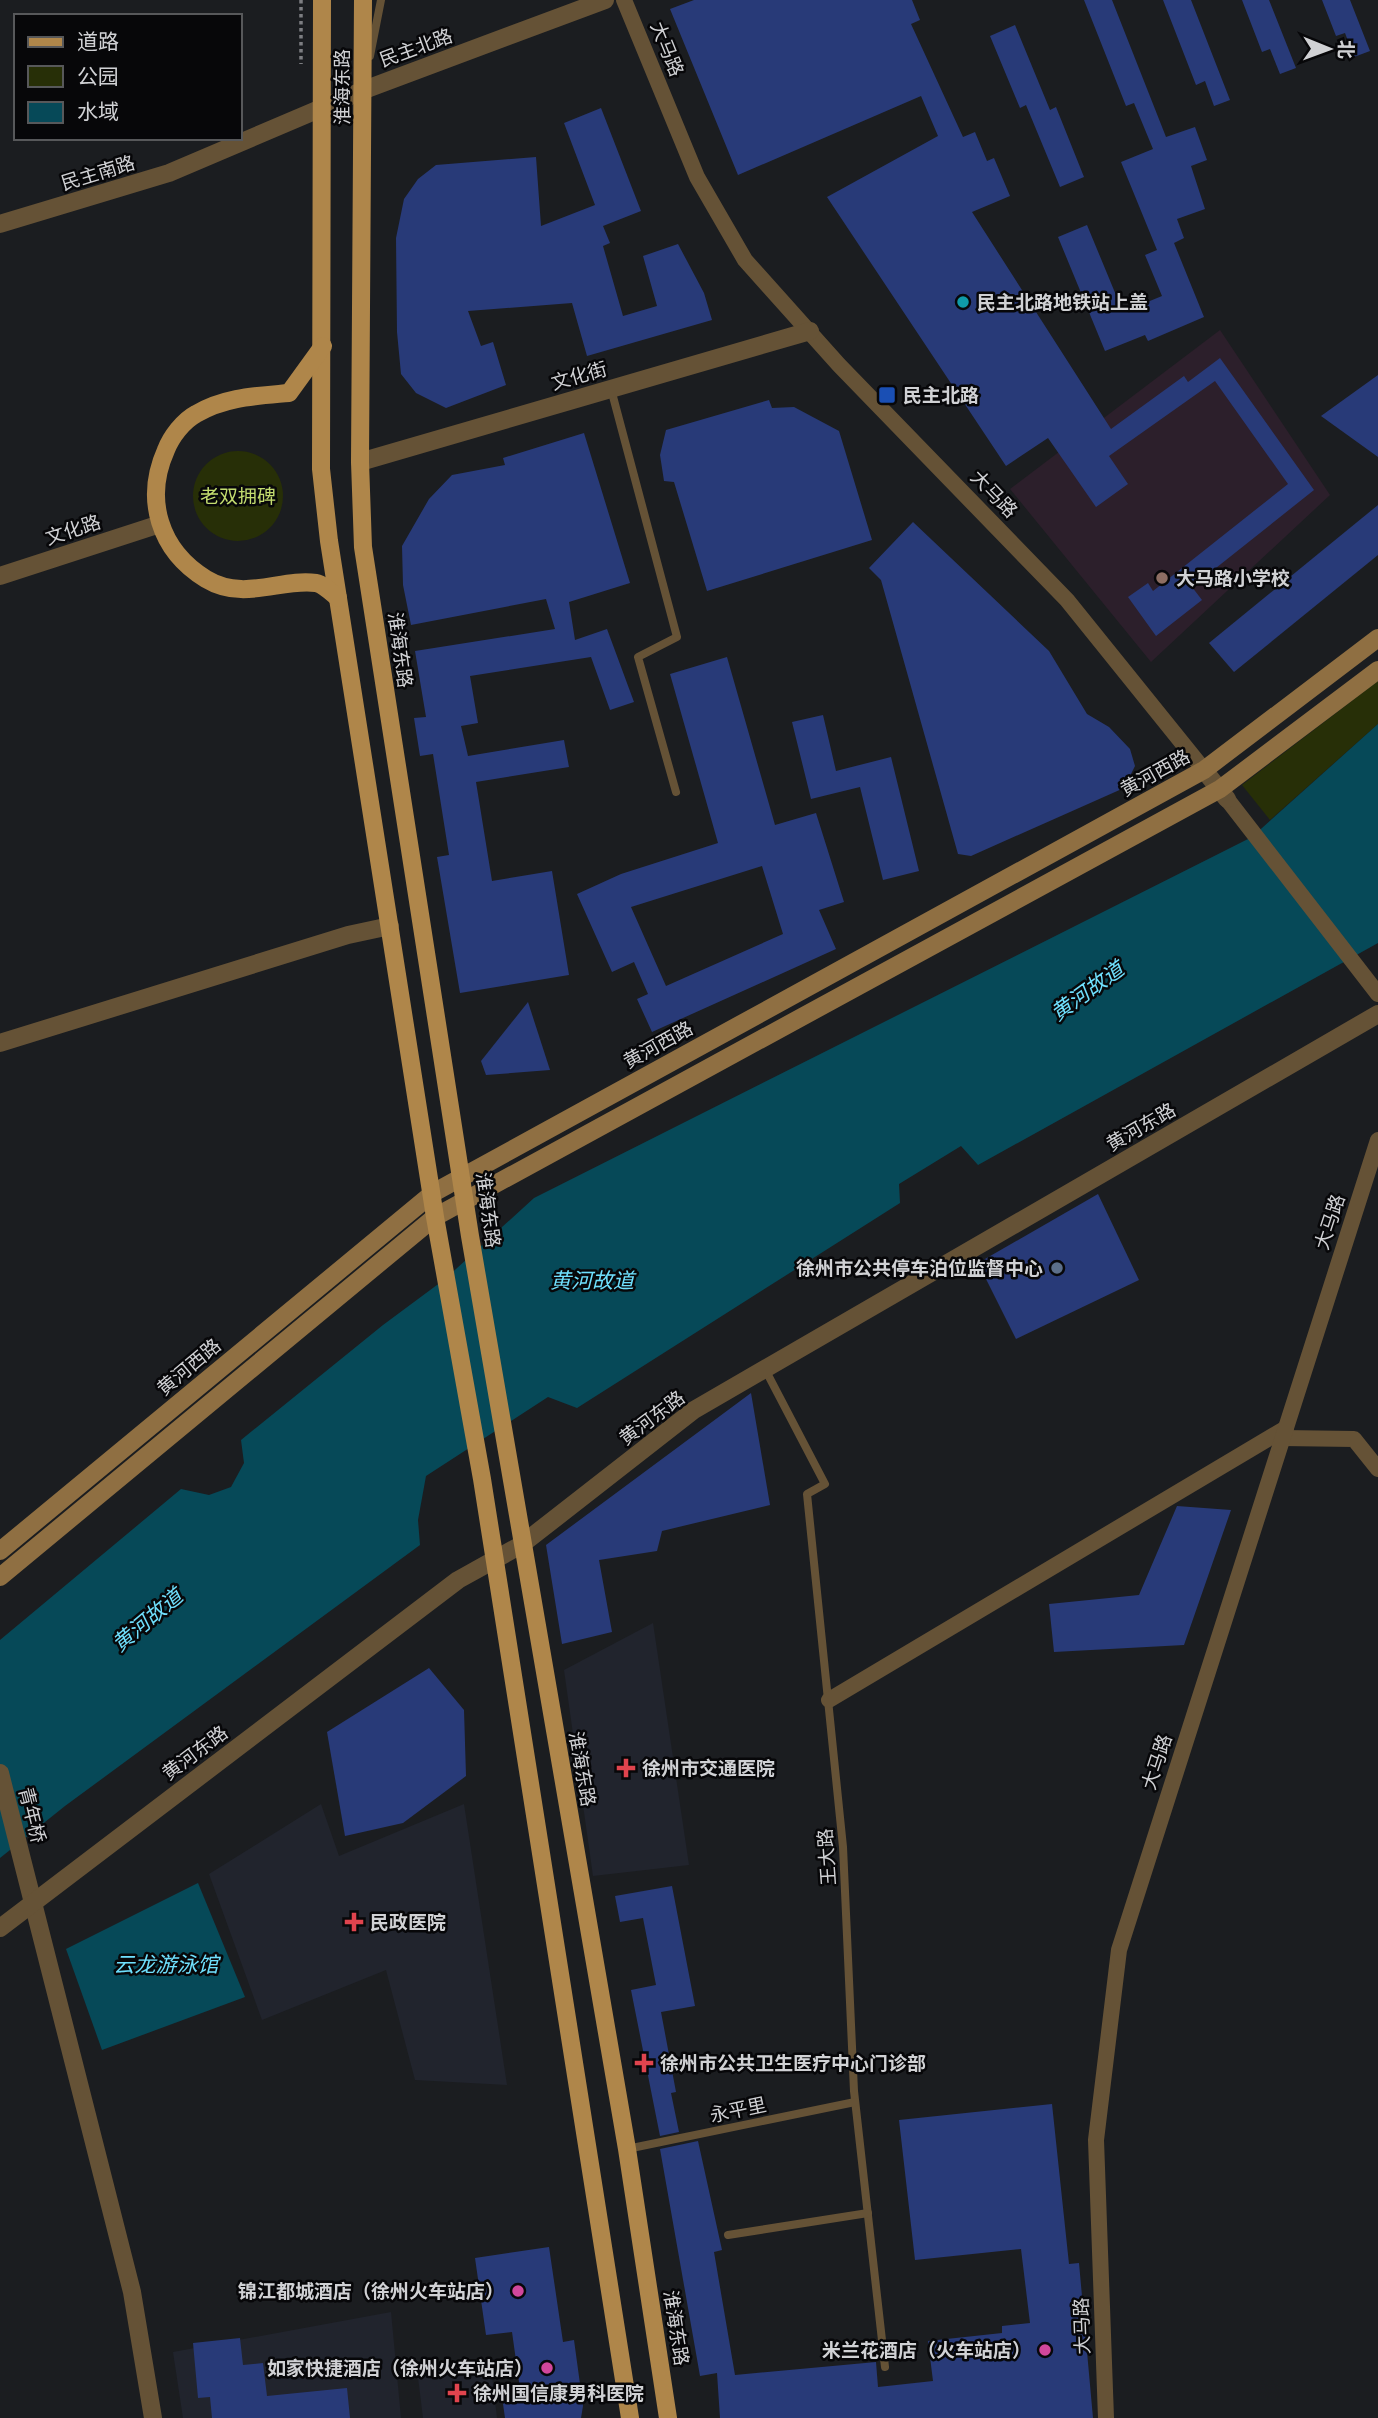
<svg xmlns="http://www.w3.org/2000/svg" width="1378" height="2418" font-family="Arial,'Noto Sans SC',sans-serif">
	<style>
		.built { fill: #21242d }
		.education { fill: #2c1f2b }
		.green { fill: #272f07 }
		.water { fill: #064958 }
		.building { fill: #283a78; fill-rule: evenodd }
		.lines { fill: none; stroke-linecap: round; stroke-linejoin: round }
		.path { stroke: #7d7e81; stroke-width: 3.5; stroke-dasharray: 3.5 3.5; stroke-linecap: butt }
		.service { stroke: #655236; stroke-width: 8 }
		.minor { stroke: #655236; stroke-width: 16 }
		.tertiary { stroke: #655236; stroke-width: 18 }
		.secondary { stroke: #8f6f42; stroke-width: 18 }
		.primary { stroke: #af864a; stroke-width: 18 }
		.culture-dot { fill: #0f9aa8; stroke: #070709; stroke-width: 2.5 }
		.transit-dot { fill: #1a4fb4; stroke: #070709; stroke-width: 2.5 }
		.education-dot { fill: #8d6e63; stroke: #070709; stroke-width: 2.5 }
		.service-dot { fill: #5c6f8a; stroke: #070709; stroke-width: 2.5 }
		.health-dot { fill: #e0444e; stroke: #070709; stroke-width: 2.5 }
		.hotel-dot { fill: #d1479c; stroke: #070709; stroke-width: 2.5 }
		.labels { text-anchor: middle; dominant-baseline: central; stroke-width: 5; stroke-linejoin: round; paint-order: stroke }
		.street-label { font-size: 19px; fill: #d0d1d4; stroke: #070709 }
		.poi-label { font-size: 19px; font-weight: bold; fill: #d0d1d4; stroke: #070709; text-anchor: start }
		.park-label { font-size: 19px; fill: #c3dc6f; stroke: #070709 }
		.water-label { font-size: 21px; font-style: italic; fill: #6fe0fe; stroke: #070709 }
	</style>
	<rect width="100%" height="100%" fill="#1b1d20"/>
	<g class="built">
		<polygon points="653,1623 689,1865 593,1876 564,1670"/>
		<polygon points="321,1804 339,1856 464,1804 507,2085 415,2080 386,1970 262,2020 209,1874"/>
		<polygon points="391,2312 401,2418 183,2418 173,2352"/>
		<polygon points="490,2359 497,2418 423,2418 417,2369"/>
	</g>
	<polygon class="education" points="1220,330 1330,495 1151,662 1010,489"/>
	<g class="green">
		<circle cx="238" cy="496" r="45"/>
		<polygon points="1378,681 1378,724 1270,820 1242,785"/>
	</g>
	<g class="water">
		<polygon points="1378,724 1378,943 978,1165 961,1146 899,1184 900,1203 577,1408 548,1397 426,1476 418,1520 420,1545 65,1806 0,1858 0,1640 181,1489 209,1495 231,1487 244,1463 241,1440 383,1325 445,1279 534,1198 1252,837"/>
		<polygon points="198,1883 245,1997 102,2050 66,1949"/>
	</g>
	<g class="building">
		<polygon points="694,0 912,0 920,20 911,24 963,137 975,132 987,161 994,158 1010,196 972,212 1111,429 1184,376 1188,382 1220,358 1314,490 1192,587 1202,600 1156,636 1128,597 1148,583 1153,591 1288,484 1215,381 1109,456 1128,484 1096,507 1048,438 1006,466 827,197 938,136 921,96 738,175 670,9"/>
		<polygon points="1084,0 1112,0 1166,137 1195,127 1207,160 1191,166 1205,209 1177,219 1184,238 1174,243 1204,317 1148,341 1145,335 1105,351 1058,237 1087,225 1123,312 1162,296 1145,255 1157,250 1121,162 1153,149 1134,103 1126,106"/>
		<polygon points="1163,0 1191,0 1230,100 1214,106 1205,81 1196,85"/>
		<polygon points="1242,0 1269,0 1296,68 1280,74 1270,49 1262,52"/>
		<polygon points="1322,0 1350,0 1370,51 1354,57 1345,33 1336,36"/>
		<polygon points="1015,25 1050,110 1056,107 1084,177 1060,187 1026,105 1020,108 990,36"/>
		<polygon points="601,108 641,211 603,226 610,243 603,246 623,316 657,306 643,256 678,244 704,293 712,320 587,356 572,303 468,311 481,346 493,342 506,385 446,408 416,393 401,374 397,332 396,238 404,199 418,179 436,165 536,157 541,226 595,205 564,123"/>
		<polygon points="1378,375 1378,457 1321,416"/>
		<polygon points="769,400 772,408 794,407 839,431 872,540 707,591 674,482 664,481 660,455 666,430"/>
		<polygon points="584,433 630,583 569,602 575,640 607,629 634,702 610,710 591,657 470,676 478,723 461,726 468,756 564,740 569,767 476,782 492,881 552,871 569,975 460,993 437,857 449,855 433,754 420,756 414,718 426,717 415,651 555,629 546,599 411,625 403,585 402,546 429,499 452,475 505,465 503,458"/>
		<polygon points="1378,505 1378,555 1234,672 1209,643"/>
		<polygon points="913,522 1049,651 1087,714 1109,727 1130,749 1135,766 1124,788 971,856 958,854 881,580 869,568"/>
		<path d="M727,657L775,825L816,813L844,902L819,910L836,949L652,1032L637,999L648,994L634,962L612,972L577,894L621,874L718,843L670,674ZM762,866L783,934L666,986L631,907Z"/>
		<polygon points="823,715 836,771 891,757 919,871 883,880 860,787 811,799 792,722"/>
		<polygon points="528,1002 550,1070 486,1075 481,1061"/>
		<polygon points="1098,1194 1139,1280 1016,1339 978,1263"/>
		<polygon points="751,1393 770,1505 662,1531 657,1551 599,1560 612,1632 562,1644 546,1545"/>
		<polygon points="1177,1506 1231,1510 1184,1645 1054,1652 1049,1604 1139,1595"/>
		<polygon points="429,1668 464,1710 466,1776 403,1823 345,1836 327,1732"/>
		<polygon points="672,1886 695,2006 661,2012 676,2092 671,2093 679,2132 660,2136 631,1990 656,1985 643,1918 620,1922 615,1896"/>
		<polygon points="1052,2104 1069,2264 1079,2263 1093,2418 720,2418 717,2373 700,2376 660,2149 698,2141 722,2250 714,2252 735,2375 876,2362 878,2387 933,2381 928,2341 1002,2333 1002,2326 1030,2323 1021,2249 915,2260 899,2120"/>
		<polygon points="549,2247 563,2342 574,2340 583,2406 581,2418 505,2418 503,2404 520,2389 512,2332 486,2335 475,2258"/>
		<polygon points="240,2338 243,2365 263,2363 267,2396 347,2388 350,2418 212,2418 210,2397 198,2398 193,2343"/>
	</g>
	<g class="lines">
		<polyline class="path" points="301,0 301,64"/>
		<g class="service">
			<polyline points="370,56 381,0"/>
			<polyline points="611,389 677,637 638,657 676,792"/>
			<polyline points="765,1369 825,1484 807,1494 843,1847 854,2091 885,2367"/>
			<polyline points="627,2149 855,2102"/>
			<polyline points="728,2235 868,2213"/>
		</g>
		<g class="minor">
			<polyline points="624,0 697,177 745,260 839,365 1067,600 1204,770"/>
			<polyline points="1227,799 1378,994"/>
			<polyline points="1282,1438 1354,1439 1378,1469"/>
			<polyline points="829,1700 1286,1428"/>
			<polyline points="1106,2418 1096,2140 1119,1950 1378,1140"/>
		</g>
		<g class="tertiary">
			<polyline points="0,224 169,173 364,90 605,0"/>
			<polyline points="360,462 810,331"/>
			<polyline points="0,576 160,524"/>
			<polyline points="1204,770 1227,799"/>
			<polyline points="0,1043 348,935 390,926"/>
			<polyline points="0,1773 132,2292 153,2418"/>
			<polyline points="0,1928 458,1580 521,1545 694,1410 1378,1014"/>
		</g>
		<g class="secondary">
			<polyline points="0,1551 433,1193 1204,770 1378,638"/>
			<polyline points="0,1577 435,1217 1220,789 1378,670"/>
		</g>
		<g class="primary">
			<polyline points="322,0 321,469 329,541 435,1217 482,1479 630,2418"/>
			<polyline points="363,0 360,462 363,547 470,1236 627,2149 668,2418"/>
			<path d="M323,346L289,393C256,396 225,397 196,414C183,421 171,437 166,450C144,499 159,550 206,579C244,602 281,578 316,583C323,584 332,593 338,598"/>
		</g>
	</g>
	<circle class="culture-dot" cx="963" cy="302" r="7"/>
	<rect class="transit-dot" x="878" y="386" width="18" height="18" rx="3.5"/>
	<circle class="education-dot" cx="1162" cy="578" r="7"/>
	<circle class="service-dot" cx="1057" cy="1268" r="7"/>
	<g class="health-dot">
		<path d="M622.5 1757.5h7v7h7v7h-7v7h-7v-7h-7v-7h7z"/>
		<path d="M350.5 1911.5h7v7h7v7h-7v7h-7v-7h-7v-7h7z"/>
		<path d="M640.5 2052.5h7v7h7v7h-7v7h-7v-7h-7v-7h7z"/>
		<path d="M453.5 2382.5h7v7h7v7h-7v7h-7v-7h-7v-7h7z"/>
	</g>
	<g class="hotel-dot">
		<circle cx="518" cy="2291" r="7"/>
		<circle cx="1045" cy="2350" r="7"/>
		<circle cx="547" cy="2368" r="7"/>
	</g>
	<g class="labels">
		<g class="street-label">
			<text transform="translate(416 48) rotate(-20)">民主北路</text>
			<text transform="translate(667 49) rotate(68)">大马路</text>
			<text transform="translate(342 87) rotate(-90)">淮海东路</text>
			<text transform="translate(98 173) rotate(-17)">民主南路</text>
			<text transform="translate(579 376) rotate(-16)">文化街</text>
			<text transform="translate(994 494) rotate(46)">大马路</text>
			<text transform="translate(73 530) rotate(-18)">文化路</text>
			<text transform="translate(400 650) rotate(82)">淮海东路</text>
			<text transform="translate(1155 773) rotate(-29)">黄河西路</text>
			<text transform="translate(658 1045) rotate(-29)">黄河西路</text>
			<text transform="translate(1141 1127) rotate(-30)">黄河东路</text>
			<text transform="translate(488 1210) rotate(82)">淮海东路</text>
			<text transform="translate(1330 1222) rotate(-72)">大马路</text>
			<text transform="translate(189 1367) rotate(-40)">黄河西路</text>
			<text transform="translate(652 1418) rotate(-37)">黄河东路</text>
			<text transform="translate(195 1753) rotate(-37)">黄河东路</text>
			<text transform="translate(1157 1762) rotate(-72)">大马路</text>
			<text transform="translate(582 1769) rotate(80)">淮海东路</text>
			<text transform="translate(32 1815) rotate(76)">青年桥</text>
			<text transform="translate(827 1857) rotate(-94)">王大路</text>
			<text transform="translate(738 2110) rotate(-12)">永平里</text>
			<text transform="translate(1082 2326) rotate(-92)">大马路</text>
			<text transform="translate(676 2328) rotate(81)">淮海东路</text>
		</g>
		<g class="poi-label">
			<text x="977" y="302">民主北路地铁站上盖</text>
			<text x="903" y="395">民主北路</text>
			<text x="1176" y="578">大马路小学校</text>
			<text x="1043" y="1268" text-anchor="end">徐州市公共停车泊位监督中心</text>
			<text x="642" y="1768">徐州市交通医院</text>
			<text x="370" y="1922">民政医院</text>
			<text x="660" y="2063">徐州市公共卫生医疗中心门诊部</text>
			<text x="504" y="2291" text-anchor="end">锦江都城酒店（徐州火车站店）</text>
			<text x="1031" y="2350" text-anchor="end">米兰花酒店（火车站店）</text>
			<text x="533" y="2368" text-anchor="end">如家快捷酒店（徐州火车站店）</text>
			<text x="473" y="2393">徐州国信康男科医院</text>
		</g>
		<g class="park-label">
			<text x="238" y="496">老双拥碑</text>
		</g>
		<g class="water-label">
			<text transform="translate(1087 991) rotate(-36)">黄河故道</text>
			<text x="592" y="1280">黄河故道</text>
			<text transform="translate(147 1620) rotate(-40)">黄河故道</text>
			<text x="166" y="1964">云龙游泳馆</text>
		</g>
	</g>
	<rect x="14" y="14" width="228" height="126" fill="#070709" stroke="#57585a" stroke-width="2"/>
	<rect x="28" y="37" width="35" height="10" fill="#af864a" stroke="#57585a" stroke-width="2"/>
	<text x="77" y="49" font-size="21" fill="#d0d1d4">道路</text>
	<rect x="28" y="66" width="35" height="21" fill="#272f07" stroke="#57585a" stroke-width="2"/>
	<text x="77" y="84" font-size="21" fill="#d0d1d4">公园</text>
	<rect x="28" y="102" width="35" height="21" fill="#064958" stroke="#57585a" stroke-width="2"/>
	<text x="77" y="119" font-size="21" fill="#d0d1d4">水域</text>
	<g transform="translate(1329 49) rotate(91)" stroke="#070709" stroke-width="5" paint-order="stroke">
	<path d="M0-5L12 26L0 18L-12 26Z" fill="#d0d1d4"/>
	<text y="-10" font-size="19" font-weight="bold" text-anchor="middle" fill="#d0d1d4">北</text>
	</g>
</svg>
